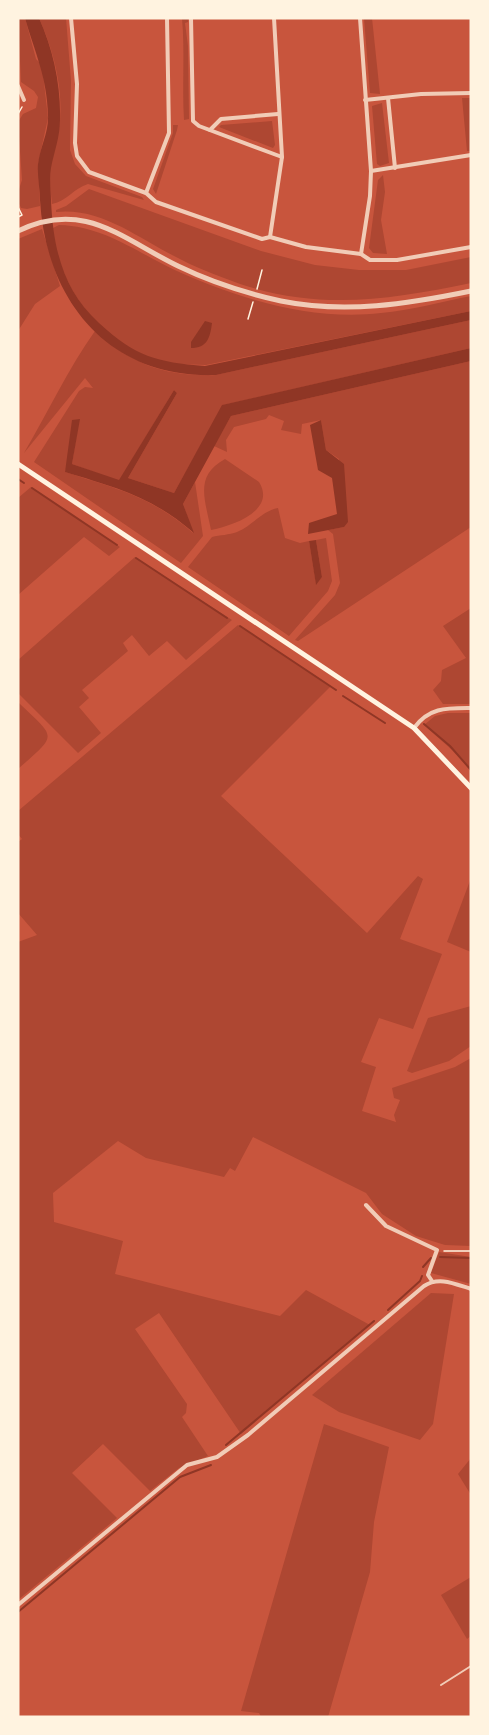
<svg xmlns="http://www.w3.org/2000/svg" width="489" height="1735" font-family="Quicksand,sans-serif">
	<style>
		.green { fill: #ae4732 }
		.water { fill: #8f3625 }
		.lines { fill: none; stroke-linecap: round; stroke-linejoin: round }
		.stream { stroke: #8f3625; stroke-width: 2 }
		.path { stroke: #fff3e0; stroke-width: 1.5 }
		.service { stroke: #f1ccb7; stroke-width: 2 }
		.minor { stroke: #f1ccb7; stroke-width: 4 }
		.tertiary { stroke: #f1ccb7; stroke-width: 5 }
		.secondary { stroke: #fff3e0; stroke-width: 5 }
	</style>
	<rect width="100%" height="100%" fill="#c8553d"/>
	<g class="green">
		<path d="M18,18H25L36,59L42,65L48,118L38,164L40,206L27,209L21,208C15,197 19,190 22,180L18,122L23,114L36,108L38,97L34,91L21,82Z"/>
		<path d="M39,18H66L71,81L70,150L75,164L86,176L142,197L144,200L88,184C74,188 67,201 52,204C51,193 49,182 50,171C51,155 59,139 60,121C63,87 53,49 39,18Z"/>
		<path d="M182,18H188V22L185,23L188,46L189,119L184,120C182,85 185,52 182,18Z"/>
		<polygon points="364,18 372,18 380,94 370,93"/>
		<polygon points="462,98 471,98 471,151 467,151"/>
		<polygon points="382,103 389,163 380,166 377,164 372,106"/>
		<polygon points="272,121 275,145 273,148 219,127 221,125"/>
		<polygon points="173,125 178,125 177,130 156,194 153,189 173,133"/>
		<polygon points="383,175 385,192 381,220 387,254 373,253 369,248 378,180"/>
		<path d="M89,189L261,251L315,265L359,270H406L471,257V283C384,301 310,312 224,278C208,272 193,266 178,258C139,239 102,207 56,212V210L66,206Z"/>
		<path d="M59,225C104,226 138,253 177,271C240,299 311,321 381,313C411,310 441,302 471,296V311L206,365C186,364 166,365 147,357C96,336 57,283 53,228Z"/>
		<polygon points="42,229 60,286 35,304 18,331 18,239"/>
		<path d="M471,320V348L223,405L174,493L128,478L177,393L174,390L119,481L72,464L79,420L65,472C117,489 151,496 193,533L183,504L195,482L203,536L181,563L34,462L79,391L85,387L93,388L85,378L24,453C48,412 68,369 95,331C131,364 166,377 216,375Z"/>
		<polygon points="471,361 471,527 298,641 295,640 335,595 340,583 333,534 328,530 344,527 339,459 326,450 321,420 302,424 301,434 281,430 284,421 269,415 266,419 234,427 226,440 227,452 214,446 231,416"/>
		<path d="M225,459L259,482C277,511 231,526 211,530C205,499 194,476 225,459Z"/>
		<polygon points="31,487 120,547 109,556 84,537 18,595 18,498"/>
		<path d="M278,508L285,538L300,543L309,541L316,584L322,577L316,540L326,538L332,581L328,591L289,636L188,567L212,537C220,535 229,535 237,532C253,525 262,511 278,508Z"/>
		<polygon points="135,557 232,620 186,660 167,641 149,656 132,635 123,643 128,651 82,690 89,698 79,707 101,733 78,753 18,693 18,660"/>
		<polygon points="471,608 471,704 443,704 433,690 441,681 442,670 466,658 443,626"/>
		<polygon points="238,625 331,686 221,796 367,933 418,876 423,879 400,939 442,954 413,1029 379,1018 361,1062 376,1067 362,1111 396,1122 394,1115 400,1100 394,1098 392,1088 455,1067 471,1058 471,1246 445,1245 416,1236 382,1214 366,1193 253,1137 235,1171 230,1168 224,1177 146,1158 118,1141 53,1193 54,1222 123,1241 115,1274 280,1316 306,1290 370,1325 241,1434 159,1313 135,1329 187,1404 186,1413 182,1417 208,1456 179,1468 150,1491 103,1444 72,1473 117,1518 18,1600 18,942 37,935 18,913 18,842 22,839 18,834 18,811"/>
		<path d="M18,702C56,739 59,733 18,769Z"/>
		<polygon points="448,713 471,713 471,770 460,757 424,725 435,716"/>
		<polygon points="471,878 471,952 447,942"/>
		<polygon points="471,1006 471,1046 449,1061 412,1073 407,1071 428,1018"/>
		<polygon points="439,1252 471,1257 471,1284 431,1273"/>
		<polygon points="431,1293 454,1294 433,1424 420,1440 339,1412 312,1395"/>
		<polygon points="324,1424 389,1447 374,1522 370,1572 328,1717 261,1717 259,1713 241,1711"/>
		<polygon points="471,1458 471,1495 458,1474"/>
		<polygon points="471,1577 471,1636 467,1639 441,1595"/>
	</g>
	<g class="water">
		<path d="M25,18H39C53,49 61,85 60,120C60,137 54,152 51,168C49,178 51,190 51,200C53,248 63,290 99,323C136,357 156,362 205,366L471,311V320L216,375C109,379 46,301 40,200C40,189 37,175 38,164C40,147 49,132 48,115C47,77 35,53 25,18Z"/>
		<path d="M205,321L212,323C210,338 207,348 191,348V342Z"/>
		<path d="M471,348V361L231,416L183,504L194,533C151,496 117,488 65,472L72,420L80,419L72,464L119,480L174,390L177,393L128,478L174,493L222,405Z"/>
		<polygon points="321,420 326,450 344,464 348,522 344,527 308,534 309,523 337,514 332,478 318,470 310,425"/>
		<polygon points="316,540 322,577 316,585 309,541"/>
	</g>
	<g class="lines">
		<g class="stream">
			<polyline points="18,479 24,483"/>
			<polyline points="32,488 117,545"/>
			<polyline points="136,558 227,618"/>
			<polyline points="240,626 336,690"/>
			<polyline points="343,696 385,723"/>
			<polyline points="424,724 450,746 471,770"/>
			<polyline points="440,1257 471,1258"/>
			<polyline points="423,1267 431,1258"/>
			<polyline points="388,1310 420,1281 422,1276"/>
			<polyline points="226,1445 374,1321"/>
			<polyline points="18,1612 180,1477 211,1465"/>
		</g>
		<g class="path">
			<polyline points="18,114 22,107"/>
			<polyline points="18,163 18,184"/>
			<polyline points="18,207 22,215 18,217"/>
			<polyline points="257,289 262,270"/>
			<polyline points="248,319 253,302"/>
			<polyline points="444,1251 471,1251"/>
		</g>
		<polyline class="service" points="441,1685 471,1666"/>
		<g class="minor">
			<polyline points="71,18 77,84 75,143 77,156 89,172 146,193 156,202 262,239 270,237 306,247 361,254 370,260 397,260 471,247"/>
			<polyline points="191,18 193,121 199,126 282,157"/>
			<polyline points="360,18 371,171 370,196 361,254"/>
			<polyline points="18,86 24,100"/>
			<polyline points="388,98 395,168"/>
			<polyline points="365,100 421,94 471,93"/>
			<polyline points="210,130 221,119 278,114"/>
			<polyline points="371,171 471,155"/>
			<polyline points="146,193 169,133 167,18"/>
			<polyline points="270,237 282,157 274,18"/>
			<path d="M414,728C429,707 447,708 471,708"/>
			<polyline points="366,1205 386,1226 437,1250 428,1275 432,1281"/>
			<path d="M18,1605L187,1465L217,1457L248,1435L424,1286C439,1276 455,1284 471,1289"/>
		</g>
		<path class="tertiary" d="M18,231C84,199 122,239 178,266C211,282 245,293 281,301C345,314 408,304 471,291"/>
		<polyline class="secondary" points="18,464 414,728 471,788"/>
	</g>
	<rect width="489" height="1735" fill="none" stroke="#fff3e0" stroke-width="39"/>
</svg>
